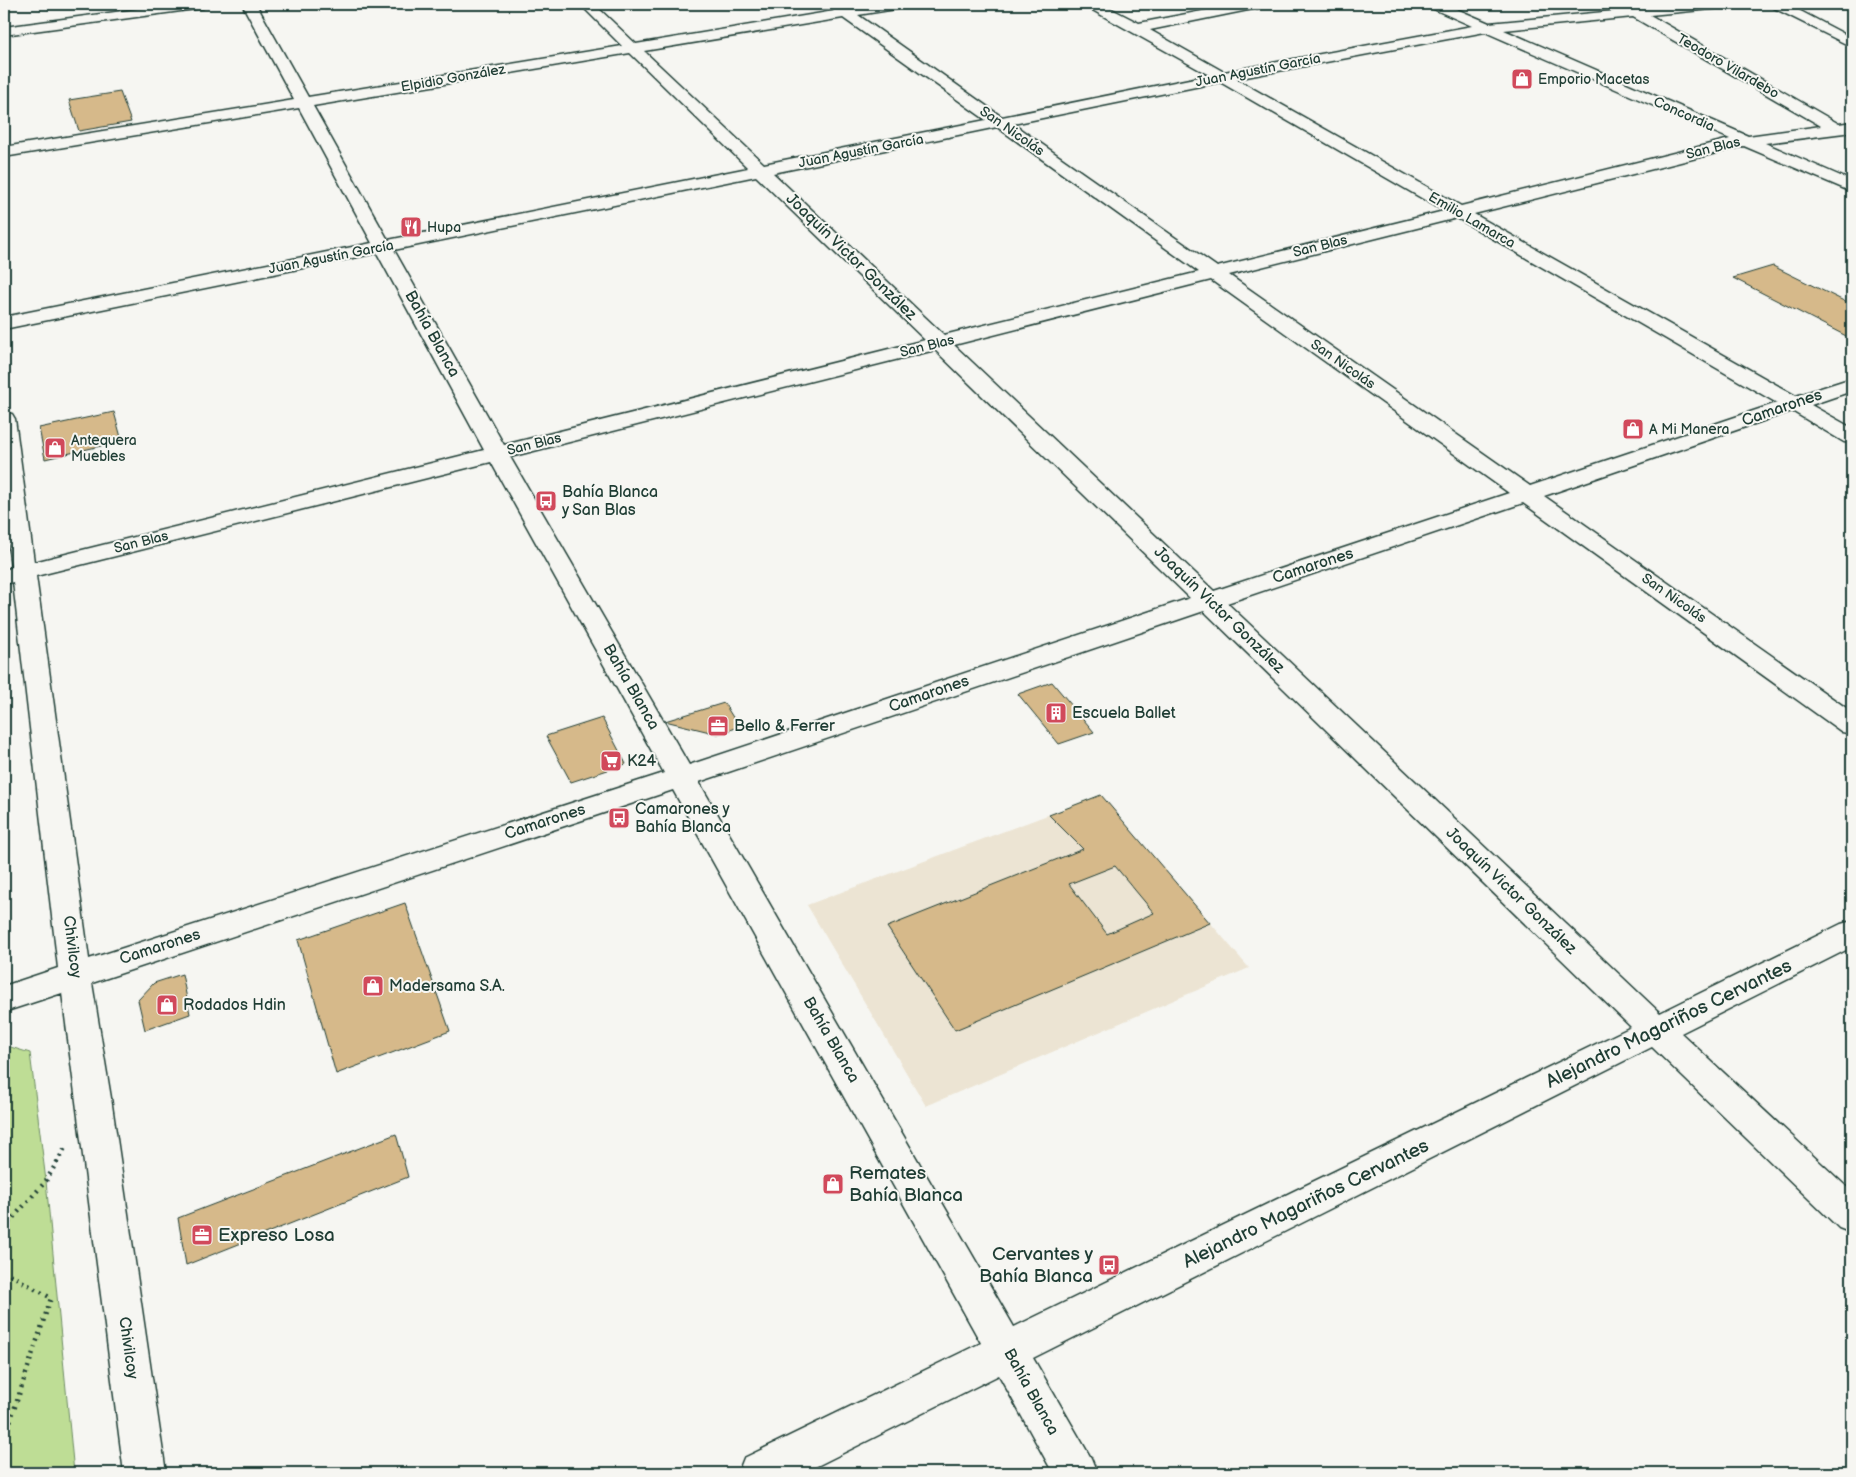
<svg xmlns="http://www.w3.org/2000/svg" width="1856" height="1477" font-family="'Balsamiq Sans',sans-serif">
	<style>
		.built { fill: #ece4d3 }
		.green { fill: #bedd95; stroke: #6e8d64 }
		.building { fill: #d6b98a; stroke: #1f3d34; fill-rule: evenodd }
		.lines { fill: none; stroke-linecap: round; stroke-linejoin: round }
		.street-casing { stroke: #1f3d34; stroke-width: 3 }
		.path { stroke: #1f3d34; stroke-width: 4.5; stroke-dasharray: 2 5; stroke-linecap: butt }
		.street { fill: #f6f6f2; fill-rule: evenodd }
		.labels { text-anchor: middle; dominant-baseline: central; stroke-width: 4; stroke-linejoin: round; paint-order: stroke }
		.far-street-label { font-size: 14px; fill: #1f3d34; stroke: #f6f6f2 }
		.far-poi-label { font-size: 14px; fill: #1f3d34; stroke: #f6f6f2; text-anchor: start }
		.street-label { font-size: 16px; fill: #1f3d34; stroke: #f6f6f2 }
		.poi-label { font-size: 16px; fill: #1f3d34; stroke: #f6f6f2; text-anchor: start }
		.near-street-label { font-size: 19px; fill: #1f3d34; stroke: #f6f6f2 }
		.near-poi-label { font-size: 19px; fill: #1f3d34; stroke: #f6f6f2; text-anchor: start }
	</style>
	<rect width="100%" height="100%" fill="#f6f6f2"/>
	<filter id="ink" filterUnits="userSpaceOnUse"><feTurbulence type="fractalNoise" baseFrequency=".02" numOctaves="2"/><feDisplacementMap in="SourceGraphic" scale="10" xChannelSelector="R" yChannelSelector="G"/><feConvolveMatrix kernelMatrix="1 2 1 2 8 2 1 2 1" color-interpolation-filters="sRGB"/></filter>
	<g filter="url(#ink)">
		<polygon class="built" points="1101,795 1249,968 926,1106 807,905"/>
		<polygon class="green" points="4,1045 30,1053 46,1181 74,1473 4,1473"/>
		<g class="building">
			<polygon points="120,92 131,122 79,131 69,100"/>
			<polygon points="1773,266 1852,305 1852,339 1733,278"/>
			<polygon points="114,412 122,441 45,459 39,428"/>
			<polygon points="1052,682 1094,732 1059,744 1018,694"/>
			<polygon points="724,703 739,727 718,734 665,721"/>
			<polygon points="602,718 626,764 571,782 546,736"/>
			<path d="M1101,795L1210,923L955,1030L887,927L1083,849L1049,815ZM1115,866L1154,913L1107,934L1069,884Z"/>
			<polygon points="405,903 450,1031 336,1074 298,940"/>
			<polygon points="182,974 190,1014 145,1030 138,1000 154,983"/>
			<polygon points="396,1134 408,1177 186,1265 178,1218"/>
		</g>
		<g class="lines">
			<g class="street-casing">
				<g id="street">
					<polygon points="175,4 210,4 203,8 4,35 4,27"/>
					<path d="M242,4H256L308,97L622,46L580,4H594L636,44L834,11L826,4H841L849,9L879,4H909L907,7L902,8L858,15L1002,117L1209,75L1087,7L1085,4H1102L1139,23L1239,4H1265L1263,7L1258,8L1150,30L1224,72L1472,26L1429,7L1427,4H1445L1489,23L1625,10L1631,6L1638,8L1683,4H1729L1727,7L1722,8L1650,15L1839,124L1852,122V132L1765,143L1852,181V192L1744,146L1474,214L1796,396L1852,378V391L1811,405L1852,428V443L1844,442L1792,411L1544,496L1852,712V734L1842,732L1523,503L1227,603L1660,1013L1841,924L1852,921V947L1681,1033L1852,1192V1233L1839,1228L1652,1047L1033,1358L1091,1458L1097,1473H1053L999,1375L803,1473H738L744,1458L981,1343L673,790L92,983L111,1098L166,1473H124L62,993L4,1012V986L58,968L13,582L4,584V570L11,568L4,507V413L12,414L15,419L34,562L484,450L377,253L4,329V317L372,243L299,108L4,157V147L294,100ZM1633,17L1821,126L1748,136L1504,30ZM843,18L986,120L764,164L644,51ZM1485,32L1730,139L1461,206L1236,79ZM630,53L748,168L388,240L313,106ZM1220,82L1444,211L1217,267L1013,124ZM997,127L1199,272L944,335L773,173ZM756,176L925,340L504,445L394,250ZM1457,218L1777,403L1530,486L1229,275ZM1211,280L1509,493L1214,591L954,345ZM935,350L1190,598L689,765L510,457ZM491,462L664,773L89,959L36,576ZM1204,611L1631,1027L1014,1327L699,782Z"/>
					<polygon points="1770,4 1787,4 1852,38 1852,47 1772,7"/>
				</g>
			</g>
			<g class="path">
				<polyline points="4,1228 46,1181 65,1148"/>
				<polyline points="4,1271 51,1298 4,1440"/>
			</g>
			<use href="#street" class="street"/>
		</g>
	</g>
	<defs>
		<g id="shop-square" transform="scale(1.125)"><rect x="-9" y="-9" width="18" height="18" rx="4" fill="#d1495b" stroke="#f6f6f2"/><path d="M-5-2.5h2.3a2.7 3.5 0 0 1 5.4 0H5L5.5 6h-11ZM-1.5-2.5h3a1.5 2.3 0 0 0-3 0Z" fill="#fff"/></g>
		<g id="restaurant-square" transform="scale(1.125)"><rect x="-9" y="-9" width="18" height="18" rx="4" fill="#d1495b" stroke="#f6f6f2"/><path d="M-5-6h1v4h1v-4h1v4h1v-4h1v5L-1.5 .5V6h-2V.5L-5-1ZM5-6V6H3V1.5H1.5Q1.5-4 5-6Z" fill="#fff"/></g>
		<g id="bus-square" transform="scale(1.125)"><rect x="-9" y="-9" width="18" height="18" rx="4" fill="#d1495b" stroke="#f6f6f2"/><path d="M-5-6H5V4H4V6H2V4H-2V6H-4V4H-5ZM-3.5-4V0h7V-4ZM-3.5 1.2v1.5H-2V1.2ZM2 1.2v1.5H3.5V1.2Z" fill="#fff"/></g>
		<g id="building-square" transform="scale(1.125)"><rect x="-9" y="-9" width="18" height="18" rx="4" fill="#d1495b" stroke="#f6f6f2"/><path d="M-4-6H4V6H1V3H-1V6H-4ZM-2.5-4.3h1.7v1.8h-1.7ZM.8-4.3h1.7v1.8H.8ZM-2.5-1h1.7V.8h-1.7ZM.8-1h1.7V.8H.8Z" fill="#fff"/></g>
		<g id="office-square" transform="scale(1.125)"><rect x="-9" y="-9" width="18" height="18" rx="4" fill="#d1495b" stroke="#f6f6f2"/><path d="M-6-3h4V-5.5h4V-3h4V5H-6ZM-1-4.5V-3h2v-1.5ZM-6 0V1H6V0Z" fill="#fff"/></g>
		<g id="supermarket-square" transform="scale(1.125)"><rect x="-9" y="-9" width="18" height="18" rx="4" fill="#d1495b" stroke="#f6f6f2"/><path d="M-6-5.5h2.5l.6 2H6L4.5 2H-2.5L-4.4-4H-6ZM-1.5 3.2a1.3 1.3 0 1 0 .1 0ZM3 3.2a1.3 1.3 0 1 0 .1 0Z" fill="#fff"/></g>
	</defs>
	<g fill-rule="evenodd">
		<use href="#shop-square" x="1522" y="79"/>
		<use href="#restaurant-square" x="411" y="227"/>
		<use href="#shop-square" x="1633" y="429"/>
		<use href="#shop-square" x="55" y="448"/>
		<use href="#bus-square" x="546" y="501"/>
		<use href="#building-square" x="1056" y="713"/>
		<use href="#office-square" x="718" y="726"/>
		<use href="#supermarket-square" x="611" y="761"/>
		<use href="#bus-square" x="619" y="818"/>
		<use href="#shop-square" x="373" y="986"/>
		<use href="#shop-square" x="167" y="1005"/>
		<use href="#shop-square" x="833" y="1184"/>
		<use href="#office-square" x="202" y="1235"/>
		<use href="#bus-square" x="1109" y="1265"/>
	</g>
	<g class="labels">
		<g class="far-street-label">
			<text transform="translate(1728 66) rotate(30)">Teodoro Vilardebo</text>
			<text transform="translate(1258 70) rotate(-11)">Juan Agustín García</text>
			<text transform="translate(453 78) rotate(-10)">Elpidio González</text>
			<text transform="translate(1684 114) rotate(24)">Concordia</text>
			<text transform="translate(1012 131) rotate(35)">San Nicolás</text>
			<text transform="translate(1713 148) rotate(-14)">San Blas</text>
			<text transform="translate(861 151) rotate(-11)">Juan Agustín García</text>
			<text transform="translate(1472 220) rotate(30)">Emilio Lamarca</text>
			<text transform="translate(1320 246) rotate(-14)">San Blas</text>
			<text transform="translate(331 257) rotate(-11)">Juan Agustín García</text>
			<text transform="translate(927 346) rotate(-14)">San Blas</text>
			<text transform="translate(1343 364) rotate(35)">San Nicolás</text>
			<text transform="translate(534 444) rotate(-14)">San Blas</text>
			<text transform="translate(141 542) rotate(-14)">San Blas</text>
			<text transform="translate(1674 598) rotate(35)">San Nicolás</text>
		</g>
		<g class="far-poi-label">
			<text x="1538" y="79">Emporio Macetas</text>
			<text x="427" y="227">Hupa</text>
			<text x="1649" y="429">A Mi Manera</text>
			<text x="71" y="440">Antequera<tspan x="71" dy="16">Muebles</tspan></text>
		</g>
		<g class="street-label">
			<text transform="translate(851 257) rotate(44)">Joaquín Victor González</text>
			<text transform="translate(432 334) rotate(61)">Bahía Blanca</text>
			<text transform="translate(1782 408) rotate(-19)">Camarones</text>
			<text transform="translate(1313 566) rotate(-18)">Camarones</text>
			<text transform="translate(1219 610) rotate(44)">Joaquín Victor González</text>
			<text transform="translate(631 687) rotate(60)">Bahía Blanca</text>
			<text transform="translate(929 694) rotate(-19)">Camarones</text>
			<text transform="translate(545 822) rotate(-18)">Camarones</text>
			<text transform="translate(1511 891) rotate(44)">Joaquín Victor González</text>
			<text transform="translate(72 947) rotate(83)">Chivilcoy</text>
			<text transform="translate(160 947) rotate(-18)">Camarones</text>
			<text transform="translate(831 1040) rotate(60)">Bahía Blanca</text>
			<text transform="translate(128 1348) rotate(82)">Chivilcoy</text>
			<text transform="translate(1031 1392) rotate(61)">Bahía Blanca</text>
		</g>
		<g class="poi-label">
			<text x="562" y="492">Bahía Blanca<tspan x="562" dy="18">y San Blas</tspan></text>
			<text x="1072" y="713">Escuela Ballet</text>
			<text x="734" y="726">Bello &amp; Ferrer</text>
			<text x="627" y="761">K24</text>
			<text x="635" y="809">Camarones y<tspan x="635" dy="18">Bahía Blanca</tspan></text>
			<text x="389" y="986">Madersama S.A.</text>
			<text x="183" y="1005">Rodados Hdin</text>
		</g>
		<g class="near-street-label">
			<text transform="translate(1669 1024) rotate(-26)">Alejandro Magariños Cervantes</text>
			<text transform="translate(1306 1204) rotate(-26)">Alejandro Magariños Cervantes</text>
		</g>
		<g class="near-poi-label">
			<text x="849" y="1173">Remates<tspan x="849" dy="22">Bahía Blanca</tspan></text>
			<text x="218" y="1235">Expreso Losa</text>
			<text x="1093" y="1254" text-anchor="end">Cervantes y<tspan x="1093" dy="22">Bahía Blanca</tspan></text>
		</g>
	</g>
	<rect width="1856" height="1477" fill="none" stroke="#f6f6f2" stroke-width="20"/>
	<rect x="10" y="10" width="1836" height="1457" fill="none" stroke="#1f3d34" stroke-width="2" filter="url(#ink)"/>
</svg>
